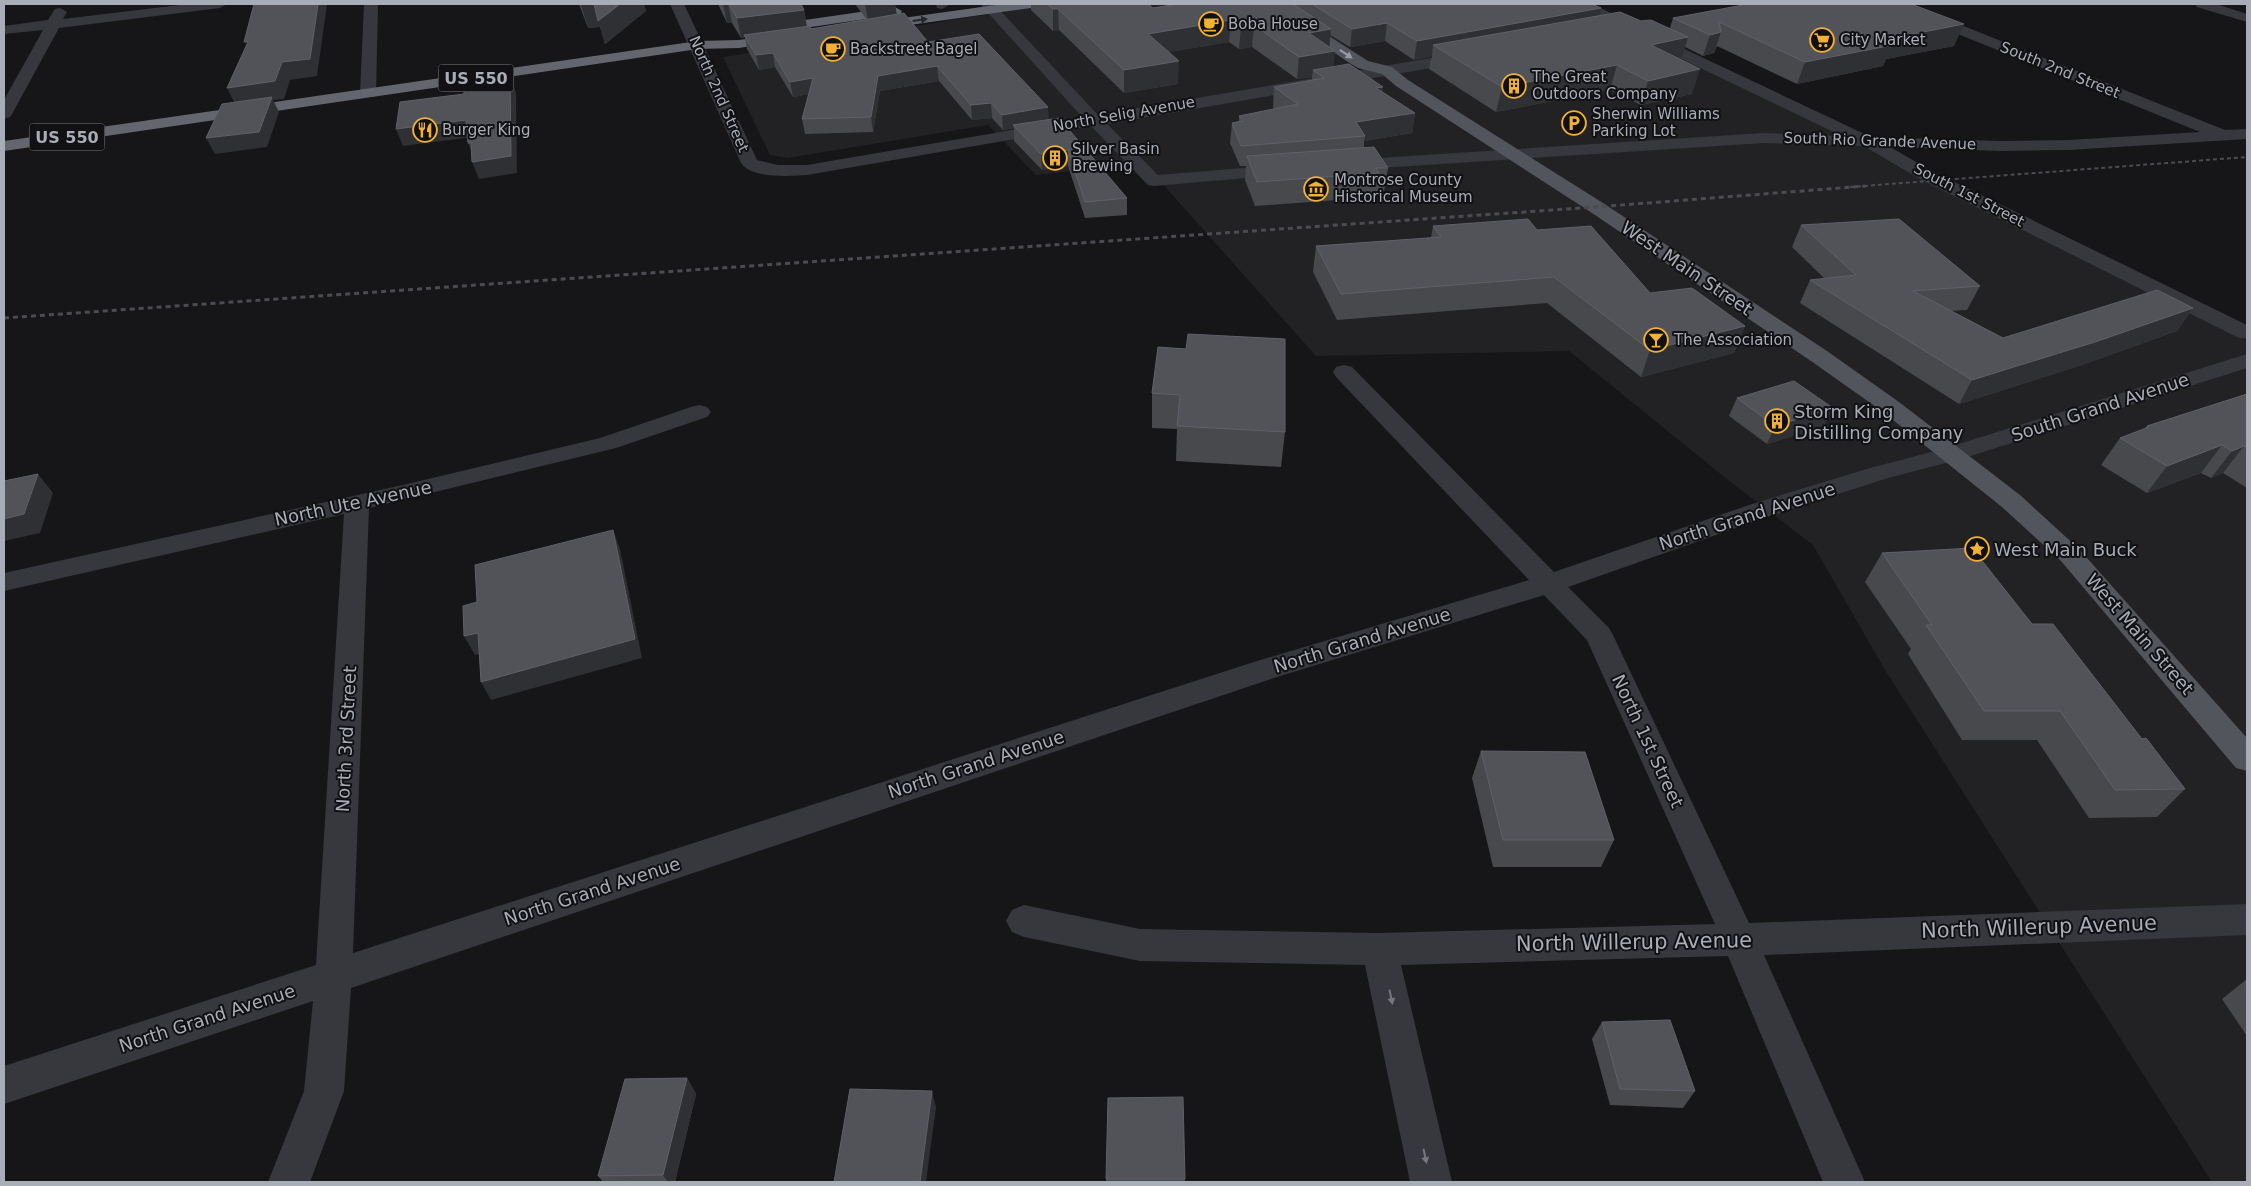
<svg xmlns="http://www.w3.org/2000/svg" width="2251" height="1186" font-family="'DejaVu Sans',sans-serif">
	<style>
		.built { fill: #222225 }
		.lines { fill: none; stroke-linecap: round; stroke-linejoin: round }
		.minor { fill: #37383d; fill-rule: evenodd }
		.major { fill: #53555c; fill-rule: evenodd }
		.highway { fill: #63666e; fill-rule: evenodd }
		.rail-far1 { stroke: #4a4c52; stroke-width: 2; stroke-dasharray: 4 3; stroke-linecap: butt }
		.rail { stroke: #4a4c52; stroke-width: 3; stroke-dasharray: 5 4; stroke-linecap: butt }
		.wall { fill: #47494d }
		.shaded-wall { fill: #2f3033 }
		.building { fill: #525359; stroke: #5f6168 }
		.oneway { fill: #26262a }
		.oneway2 { fill: #979ba6 }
		.oneway3 { fill: #757881 }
		.labels { text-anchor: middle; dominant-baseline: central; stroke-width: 4; stroke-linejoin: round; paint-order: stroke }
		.far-poi-label { font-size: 15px; fill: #a8adb8; stroke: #111113; text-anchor: start }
		.far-street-label { font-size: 15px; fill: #a8adb8; stroke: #111113 }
		.shield { fill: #111113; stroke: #7b7e86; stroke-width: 1 }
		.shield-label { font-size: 16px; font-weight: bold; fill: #a8adb8 }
		.street-label { font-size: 18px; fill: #a8adb8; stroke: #111113 }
		.poi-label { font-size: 18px; fill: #a8adb8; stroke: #111113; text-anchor: start }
		.near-street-label { font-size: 21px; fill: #a8adb8; stroke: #111113 }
	</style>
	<rect width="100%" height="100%" fill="#161618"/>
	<polygon class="built" points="1053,4 1583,4 1865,140 2247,341 2247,1182 2212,1182 1885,670 1813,545 1728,480 1569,351 1316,356 1144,163 1036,175 988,125 788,158 770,155 723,57"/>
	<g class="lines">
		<g class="minor">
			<polygon points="188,4 227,4 220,8 59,28 12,114 10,117 4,119 4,100 43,30 4,34 4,26 48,20 55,9 60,8 67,12 63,19"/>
			<polygon points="364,4 378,4 376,94 374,97 362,97 360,94"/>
			<path d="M670,4H684L757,160L778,165H807L1083,118L980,4H994L1098,115L1466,52L1471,54L1474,57L1471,60L1466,62L1107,124L1158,175L1282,165L1288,166L1291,170L1288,174L1282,175L1154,186L1148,185L1091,126L807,175C790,176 752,179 741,163Z"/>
			<polygon points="936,4 951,4 942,9 937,8"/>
			<polygon points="1576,4 1593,4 1644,30 1871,137 2001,141 2069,140 2200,132 1891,7 1889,4 1908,4 2225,130 2247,129 2247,139 2069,150 2001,151 1890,147 1932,171 2247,325 2247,339 2239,338 1920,179 1864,146 1764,143 1348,170 1342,169 1339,165 1342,161 1348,160 1764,133 1842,136 1634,36 1578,7"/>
			<polygon points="2195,4 2216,4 2247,14 2247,22 2197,7"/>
			<polygon points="2247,354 2247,368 1961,459 1888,478 1773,515 1568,587 1609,628 1613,635 1749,923 2247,904 2247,935 1764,955 1865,1182 1823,1182 1728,956 1401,965 1452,1182 1410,1182 1365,965 1140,961 1024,937 1012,932 1006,921 1012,910 1024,905 1140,929 1380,933 1715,924 1587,640 1544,595 1277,677 351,988 344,1091 310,1182 268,1182 304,1091 313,1001 4,1104 4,1066 316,965 344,514 4,591 4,573 403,485 600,438 691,407 699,405 707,407 711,412 707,417 616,448 369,508 353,953 1257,661 1529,580 1336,377 1333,372 1336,367 1344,365 1352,367 1554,572 1755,503 1870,468 1943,449"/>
		</g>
		<polygon class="major" points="1263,4 1279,4 1368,61 1392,67 1408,80 1603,203 1827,351 1899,402 2020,495 2079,549 2247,738 2247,771 2236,768 2061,561 2002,507 1883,412 1811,361 1589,211 1396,86 1382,74 1358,68 1348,62"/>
		<g class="highway">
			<polygon points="1003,4 1038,4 1031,8 874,30 867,26 874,22"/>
			<polygon points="895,7 902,11 900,14 770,33 763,29 770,25"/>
			<polygon points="782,34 787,35 789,38 787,41 739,48 698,49 4,151 4,141 698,41 739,40"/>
		</g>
		<polyline class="rail-far1" points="1850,187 2247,157"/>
		<polyline class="rail" points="4,318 1596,207 1866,186"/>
	</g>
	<g class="wall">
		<polygon points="579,4 644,4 646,11 605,44 600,27 588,28"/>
		<polygon points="718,4 801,4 804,10 807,26 811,29 867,20 855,4 895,4 897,15 928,42 1049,119 1127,198 1127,215 1085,218 1068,166 1042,170 1014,141 1014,128 1003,130 992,118 972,120 939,81 880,91 873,132 805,134 802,119 809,94 793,97 775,67 759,70 747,49 745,37 741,38 732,23 727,23"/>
		<polygon points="1031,4 1148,4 1153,8 1178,4 1592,4 1599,15 1641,21 1670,28 1673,18 1740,6 1740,4 1911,4 1954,46 1886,59 1883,66 1797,84 1717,46 1714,53 1703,56 1685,47 1681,60 1692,94 1641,105 1610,90 1496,112 1429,69 1432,56 1414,60 1385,41 1350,47 1330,35 1329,47 1333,67 1383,87 1382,92 1415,113 1412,133 1364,141 1364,148 1388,168 1384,191 1377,192 1376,197 1255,206 1245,180 1246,166 1240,166 1230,143 1232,123 1239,121 1239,116 1275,109 1273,107 1274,87 1312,80 1312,77 1297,79 1252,47 1239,49 1229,42 1169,52 1178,84 1124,93 1059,30 1053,31 1031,10"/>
		<polygon points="1801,225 1980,286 1967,310 1950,311 2003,338 2193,308 2177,331 2082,365 1959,404 1800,303 1810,280 1825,279 1792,247"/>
		<polygon points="1433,226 1537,230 1650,293 1745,326 1734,353 1641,377 1547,303 1337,320 1313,272 1316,246 1431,238"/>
		<polygon points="1158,347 1285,432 1281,467 1176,461 1177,429 1152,428 1152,393"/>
		<polygon points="2247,394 2247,488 2223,473 2211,478 2201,473 2147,493 2101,465 2120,438 2144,429 2147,426"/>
		<polygon points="1737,398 1824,426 1767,444 1729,416"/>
		<polygon points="1882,553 2032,624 2142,739 2185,789 2157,817 2089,818 2037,740 1962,740 1908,654 1911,649 1865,582"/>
		<polygon points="1481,751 1614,840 1601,867 1493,867 1472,778"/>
		<polygon points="2247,979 2247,1036 2222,999"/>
		<polygon points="1602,1022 1695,1091 1683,1108 1610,1105 1592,1039"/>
		<polygon points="687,1078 696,1094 675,1182 603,1182 598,1176"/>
		<rect x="1106" y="1179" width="79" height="3"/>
	</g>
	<g class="shaded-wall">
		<polygon points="318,4 327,4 317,76 290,80 284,99 273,100 279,112 267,147 215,154 206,138 236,106 227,88 282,62"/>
		<polygon points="594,4 644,4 646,11 605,44 600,27 588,28 581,5"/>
		<polygon points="723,4 728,4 732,23 727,23"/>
		<polygon points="865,4 895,4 897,17 868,20"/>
		<polygon points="1601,8 1597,26 1433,45 1432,56 1414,60 1417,41"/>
		<polygon points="1053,9 1058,9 1059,30 1053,31"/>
		<polygon points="804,10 807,29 744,35 745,37 741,38 737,18"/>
		<polygon points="1231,20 1229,42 1147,56 1148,34"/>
		<polygon points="1387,23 1385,41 1350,47 1352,29"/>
		<polygon points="1964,24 1954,46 1886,59 1883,66 1797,84 1805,62 1883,40"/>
		<polygon points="1254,25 1252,47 1239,49 1241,27"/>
		<polygon points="1331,29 1329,51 1309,33"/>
		<polygon points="1721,32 1714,53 1703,56 1710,35"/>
		<polygon points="1688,37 1681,61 1651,45"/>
		<polygon points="1335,51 1333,73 1313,70 1312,77 1297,79 1299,57"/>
		<polygon points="773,53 775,67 759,70 756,55"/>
		<polygon points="1179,61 1178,84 1124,93 1124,70"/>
		<polygon points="1617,65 1610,90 1496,112 1502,87"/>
		<polygon points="937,66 939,81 880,91 873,132 871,117 878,76"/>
		<polygon points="1700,69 1692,94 1641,105 1648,81"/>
		<polygon points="510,77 516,93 517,173 479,179 472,162"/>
		<polygon points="813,78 816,93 793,97 790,82"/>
		<polygon points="1383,87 1380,107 1376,88"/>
		<polygon points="991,103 992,118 972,120 971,105"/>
		<polygon points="1048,107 1049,122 1013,125 1014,128 1003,130 1002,115"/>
		<polygon points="1415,113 1412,133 1364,141 1365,136 1356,122"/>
		<polygon points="466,120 472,137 403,146 396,129"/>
		<polygon points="468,143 471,143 475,160"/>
		<polygon points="1068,150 1068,166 1042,170 1041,154"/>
		<polygon points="2193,308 2177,331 2082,365 1959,404 1972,380"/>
		<polygon points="1745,326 1734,353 1641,377 1650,350"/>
		<polygon points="1833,408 1824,426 1767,444 1775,426"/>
		<polygon points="2222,445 2201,473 2147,493 2167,466"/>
		<polygon points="2244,446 2223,473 2211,478 2232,451"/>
		<polygon points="38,474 53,493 40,533 4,541 4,519"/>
		<polygon points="613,530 620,549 642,658 491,700 481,682"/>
		<polygon points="478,633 488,652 475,655 464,636"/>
		<polygon points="687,1078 696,1094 675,1182 668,1182 663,1175"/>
		<polygon points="932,1091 936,1107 926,1182 920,1182"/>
	</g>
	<g class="building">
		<polygon points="254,4 318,4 310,59 282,62 275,81 227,88 248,42 244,42"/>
		<polygon points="594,4 620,4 598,21"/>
		<polygon points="729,4 801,4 804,10 737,18"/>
		<polygon points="1047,4 1148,4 1153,8 1178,4 1293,4 1331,29 1309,33 1335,51 1299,57 1254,25 1241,27 1231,20 1148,34 1179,61 1124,70 1058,9 1053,9"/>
		<polygon points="1312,4 1592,4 1601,8 1417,41 1387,23 1352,29"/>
		<polygon points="1743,4 1911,4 1964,24 1883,40 1893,45 1805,62 1719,22 1721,32 1710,35 1673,18 1743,5"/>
		<polygon points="1620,12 1641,21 1651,20 1688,37 1651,45 1700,69 1648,81 1617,65 1502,87 1433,45"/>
		<polygon points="904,13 928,42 979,34 1048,107 1002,115 991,103 971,105 937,66 878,76 871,117 802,119 813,78 790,82 773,53 756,55 744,35 810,26 811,29"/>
		<polygon points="1349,64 1383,87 1376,88 1415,113 1356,122 1365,136 1241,146 1232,123 1243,121 1239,116 1298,104 1274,87 1324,78 1313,70"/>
		<polygon points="510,77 511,156 472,162 471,143 468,143 466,120 396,129 400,102 464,94 464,82"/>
		<polygon points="272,97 259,132 206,138 222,104"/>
		<polygon points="1059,118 1127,198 1085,202 1068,150 1041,154 1013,125"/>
		<polygon points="1374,147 1388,168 1376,168 1379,173 1257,182 1247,156"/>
		<polygon points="1528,219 1537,230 1591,226 1650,293 1692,288 1745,326 1650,350 1554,277 1341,294 1316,246 1441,237 1433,226"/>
		<polygon points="1899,219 1980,286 1913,291 2003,338 2157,290 2193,308 2098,341 1972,380 1810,280 1856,275 1801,225"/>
		<polygon points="1188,334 1285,339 1285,432 1177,426 1180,395 1152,393 1158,347 1186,349"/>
		<polygon points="1794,381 1833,408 1775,426 1737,398"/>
		<polygon points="2247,394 2247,448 2244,446 2232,451 2222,445 2167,466 2120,438 2149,427 2147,426"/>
		<polygon points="38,474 24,514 4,519 4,481"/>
		<polygon points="613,530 635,639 481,682 478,633 464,636 463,606 477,602 475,565"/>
		<polygon points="1972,548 2032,624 2053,624 2142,739 2146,738 2185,789 2115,790 2060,711 1984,711 1926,625 1932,625 1882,553"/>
		<polygon points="1481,751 1585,752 1614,840 1503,840"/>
		<polygon points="1670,1020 1695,1091 1620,1089 1602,1022"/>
		<polygon points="687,1078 663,1175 598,1176 625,1079"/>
		<polygon points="850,1089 932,1091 920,1182 834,1182"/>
		<polygon points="1183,1097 1185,1179 1106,1179 1108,1098"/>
	</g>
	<defs><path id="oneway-solid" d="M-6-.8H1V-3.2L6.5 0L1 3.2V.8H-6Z" transform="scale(1.25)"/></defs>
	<use class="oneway" href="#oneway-solid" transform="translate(920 20) rotate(-8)"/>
	<use class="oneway2" href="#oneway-solid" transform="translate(1346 54) rotate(34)"/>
	<g class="oneway3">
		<use href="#oneway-solid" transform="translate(1391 997) rotate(78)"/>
		<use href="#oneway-solid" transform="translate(1425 1156) rotate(78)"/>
	</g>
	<defs>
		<g id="cafe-ring" transform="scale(1.25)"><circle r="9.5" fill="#111113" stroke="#f2b134" stroke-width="1.5"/><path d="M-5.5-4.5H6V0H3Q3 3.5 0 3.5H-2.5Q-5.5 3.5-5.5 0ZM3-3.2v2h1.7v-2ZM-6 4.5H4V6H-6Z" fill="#f2b134"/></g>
		<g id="supermarket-ring" transform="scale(1.25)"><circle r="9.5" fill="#111113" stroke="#f2b134" stroke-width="1.5"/><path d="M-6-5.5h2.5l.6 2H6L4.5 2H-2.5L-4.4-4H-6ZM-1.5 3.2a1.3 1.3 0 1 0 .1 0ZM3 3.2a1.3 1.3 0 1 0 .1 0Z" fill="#f2b134"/></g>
		<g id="building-ring" transform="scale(1.25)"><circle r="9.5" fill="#111113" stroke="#f2b134" stroke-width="1.5"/><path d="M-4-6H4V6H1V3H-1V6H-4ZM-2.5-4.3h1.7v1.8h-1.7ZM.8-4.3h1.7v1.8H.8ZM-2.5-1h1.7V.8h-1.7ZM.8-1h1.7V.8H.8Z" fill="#f2b134"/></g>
		<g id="parking-ring" transform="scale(1.25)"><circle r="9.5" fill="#111113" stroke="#f2b134" stroke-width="1.5"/><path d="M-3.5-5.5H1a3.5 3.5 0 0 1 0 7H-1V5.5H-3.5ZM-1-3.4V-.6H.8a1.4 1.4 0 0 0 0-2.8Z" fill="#f2b134"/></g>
		<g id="restaurant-ring" transform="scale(1.25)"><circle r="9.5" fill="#111113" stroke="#f2b134" stroke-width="1.5"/><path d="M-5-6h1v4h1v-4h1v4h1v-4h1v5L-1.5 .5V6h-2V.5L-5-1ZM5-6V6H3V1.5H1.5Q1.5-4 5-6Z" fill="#f2b134"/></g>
		<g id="museum-ring" transform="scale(1.25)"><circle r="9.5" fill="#111113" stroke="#f2b134" stroke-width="1.5"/><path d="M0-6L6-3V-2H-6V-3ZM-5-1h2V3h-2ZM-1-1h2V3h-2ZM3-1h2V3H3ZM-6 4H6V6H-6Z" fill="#f2b134"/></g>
		<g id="bar-ring" transform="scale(1.25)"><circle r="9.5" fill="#111113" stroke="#f2b134" stroke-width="1.5"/><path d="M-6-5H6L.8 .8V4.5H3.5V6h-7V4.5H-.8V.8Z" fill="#f2b134"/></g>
		<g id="sight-ring" transform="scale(1.25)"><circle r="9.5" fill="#111113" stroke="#f2b134" stroke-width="1.5"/><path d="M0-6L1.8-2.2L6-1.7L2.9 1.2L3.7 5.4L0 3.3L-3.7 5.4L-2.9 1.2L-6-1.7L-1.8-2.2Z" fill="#f2b134"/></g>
	</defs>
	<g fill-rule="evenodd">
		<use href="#cafe-ring" x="1211" y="24"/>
		<use href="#supermarket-ring" x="1822" y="40"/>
		<use href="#cafe-ring" x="833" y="49"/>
		<use href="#building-ring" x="1514" y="86"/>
		<use href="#parking-ring" x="1574" y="123"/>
		<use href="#restaurant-ring" x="425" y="130"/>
		<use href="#building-ring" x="1055" y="158"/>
		<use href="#museum-ring" x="1316" y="189"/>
		<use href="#bar-ring" x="1656" y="340"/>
		<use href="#building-ring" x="1777" y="421"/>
		<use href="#sight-ring" x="1977" y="549"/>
	</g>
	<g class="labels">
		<g class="far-poi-label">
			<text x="1228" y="24">Boba House</text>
			<text x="1840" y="40">City Market</text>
			<text x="850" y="49">Backstreet Bagel</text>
			<text x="1532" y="77">The Great<tspan x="1532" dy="17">Outdoors Company</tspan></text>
			<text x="1592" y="114">Sherwin Williams<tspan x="1592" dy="17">Parking Lot</tspan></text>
			<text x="442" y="130">Burger King</text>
			<text x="1072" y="149">Silver Basin<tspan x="1072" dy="17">Brewing</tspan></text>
			<text x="1334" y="180">Montrose County<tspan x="1334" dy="17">Historical Museum</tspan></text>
			<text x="1674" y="340">The Association</text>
		</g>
		<g class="far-street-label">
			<text transform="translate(2060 70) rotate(22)">South 2nd Street</text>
			<text transform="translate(719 94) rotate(66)">North 2nd Street</text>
			<text transform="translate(1124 114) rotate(-10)">North Selig Avenue</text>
			<text transform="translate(1880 141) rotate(2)">South Rio Grande Avenue</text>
			<text transform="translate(1969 195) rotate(27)">South 1st Street</text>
		</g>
		<g class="shield">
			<rect x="438.5" y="64.5" width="75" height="27" rx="4"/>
			<rect x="29.5" y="123.5" width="75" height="27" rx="4"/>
		</g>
		<g class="shield-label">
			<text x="476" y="78">US 550</text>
			<text x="67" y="137">US 550</text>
		</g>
		<g class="street-label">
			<text transform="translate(1687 268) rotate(34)">West Main Street</text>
			<text transform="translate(2100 407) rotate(-18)">South Grand Avenue</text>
			<text transform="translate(353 503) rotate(-12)">North Ute Avenue</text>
			<text transform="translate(1747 516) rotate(-18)">North Grand Avenue</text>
			<text transform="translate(2140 634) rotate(49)">West Main Street</text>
			<text transform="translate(1362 640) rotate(-17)">North Grand Avenue</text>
			<text transform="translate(346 739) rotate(-87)">North 3rd Street</text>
			<text transform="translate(1648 741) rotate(65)">North 1st Street</text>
			<text transform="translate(976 764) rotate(-18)">North Grand Avenue</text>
			<text transform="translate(592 891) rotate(-18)">North Grand Avenue</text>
			<text transform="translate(207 1018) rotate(-18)">North Grand Avenue</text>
		</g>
		<g class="poi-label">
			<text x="1794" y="411">Storm King<tspan x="1794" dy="21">Distilling Company</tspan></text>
			<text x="1994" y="549">West Main Buck</text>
		</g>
		<g class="near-street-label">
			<text transform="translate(2039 927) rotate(-2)">North Willerup Avenue</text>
			<text transform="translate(1634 942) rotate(-1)">North Willerup Avenue</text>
		</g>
	</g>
	<rect width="2251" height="1186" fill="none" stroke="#a8adb8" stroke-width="10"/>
</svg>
